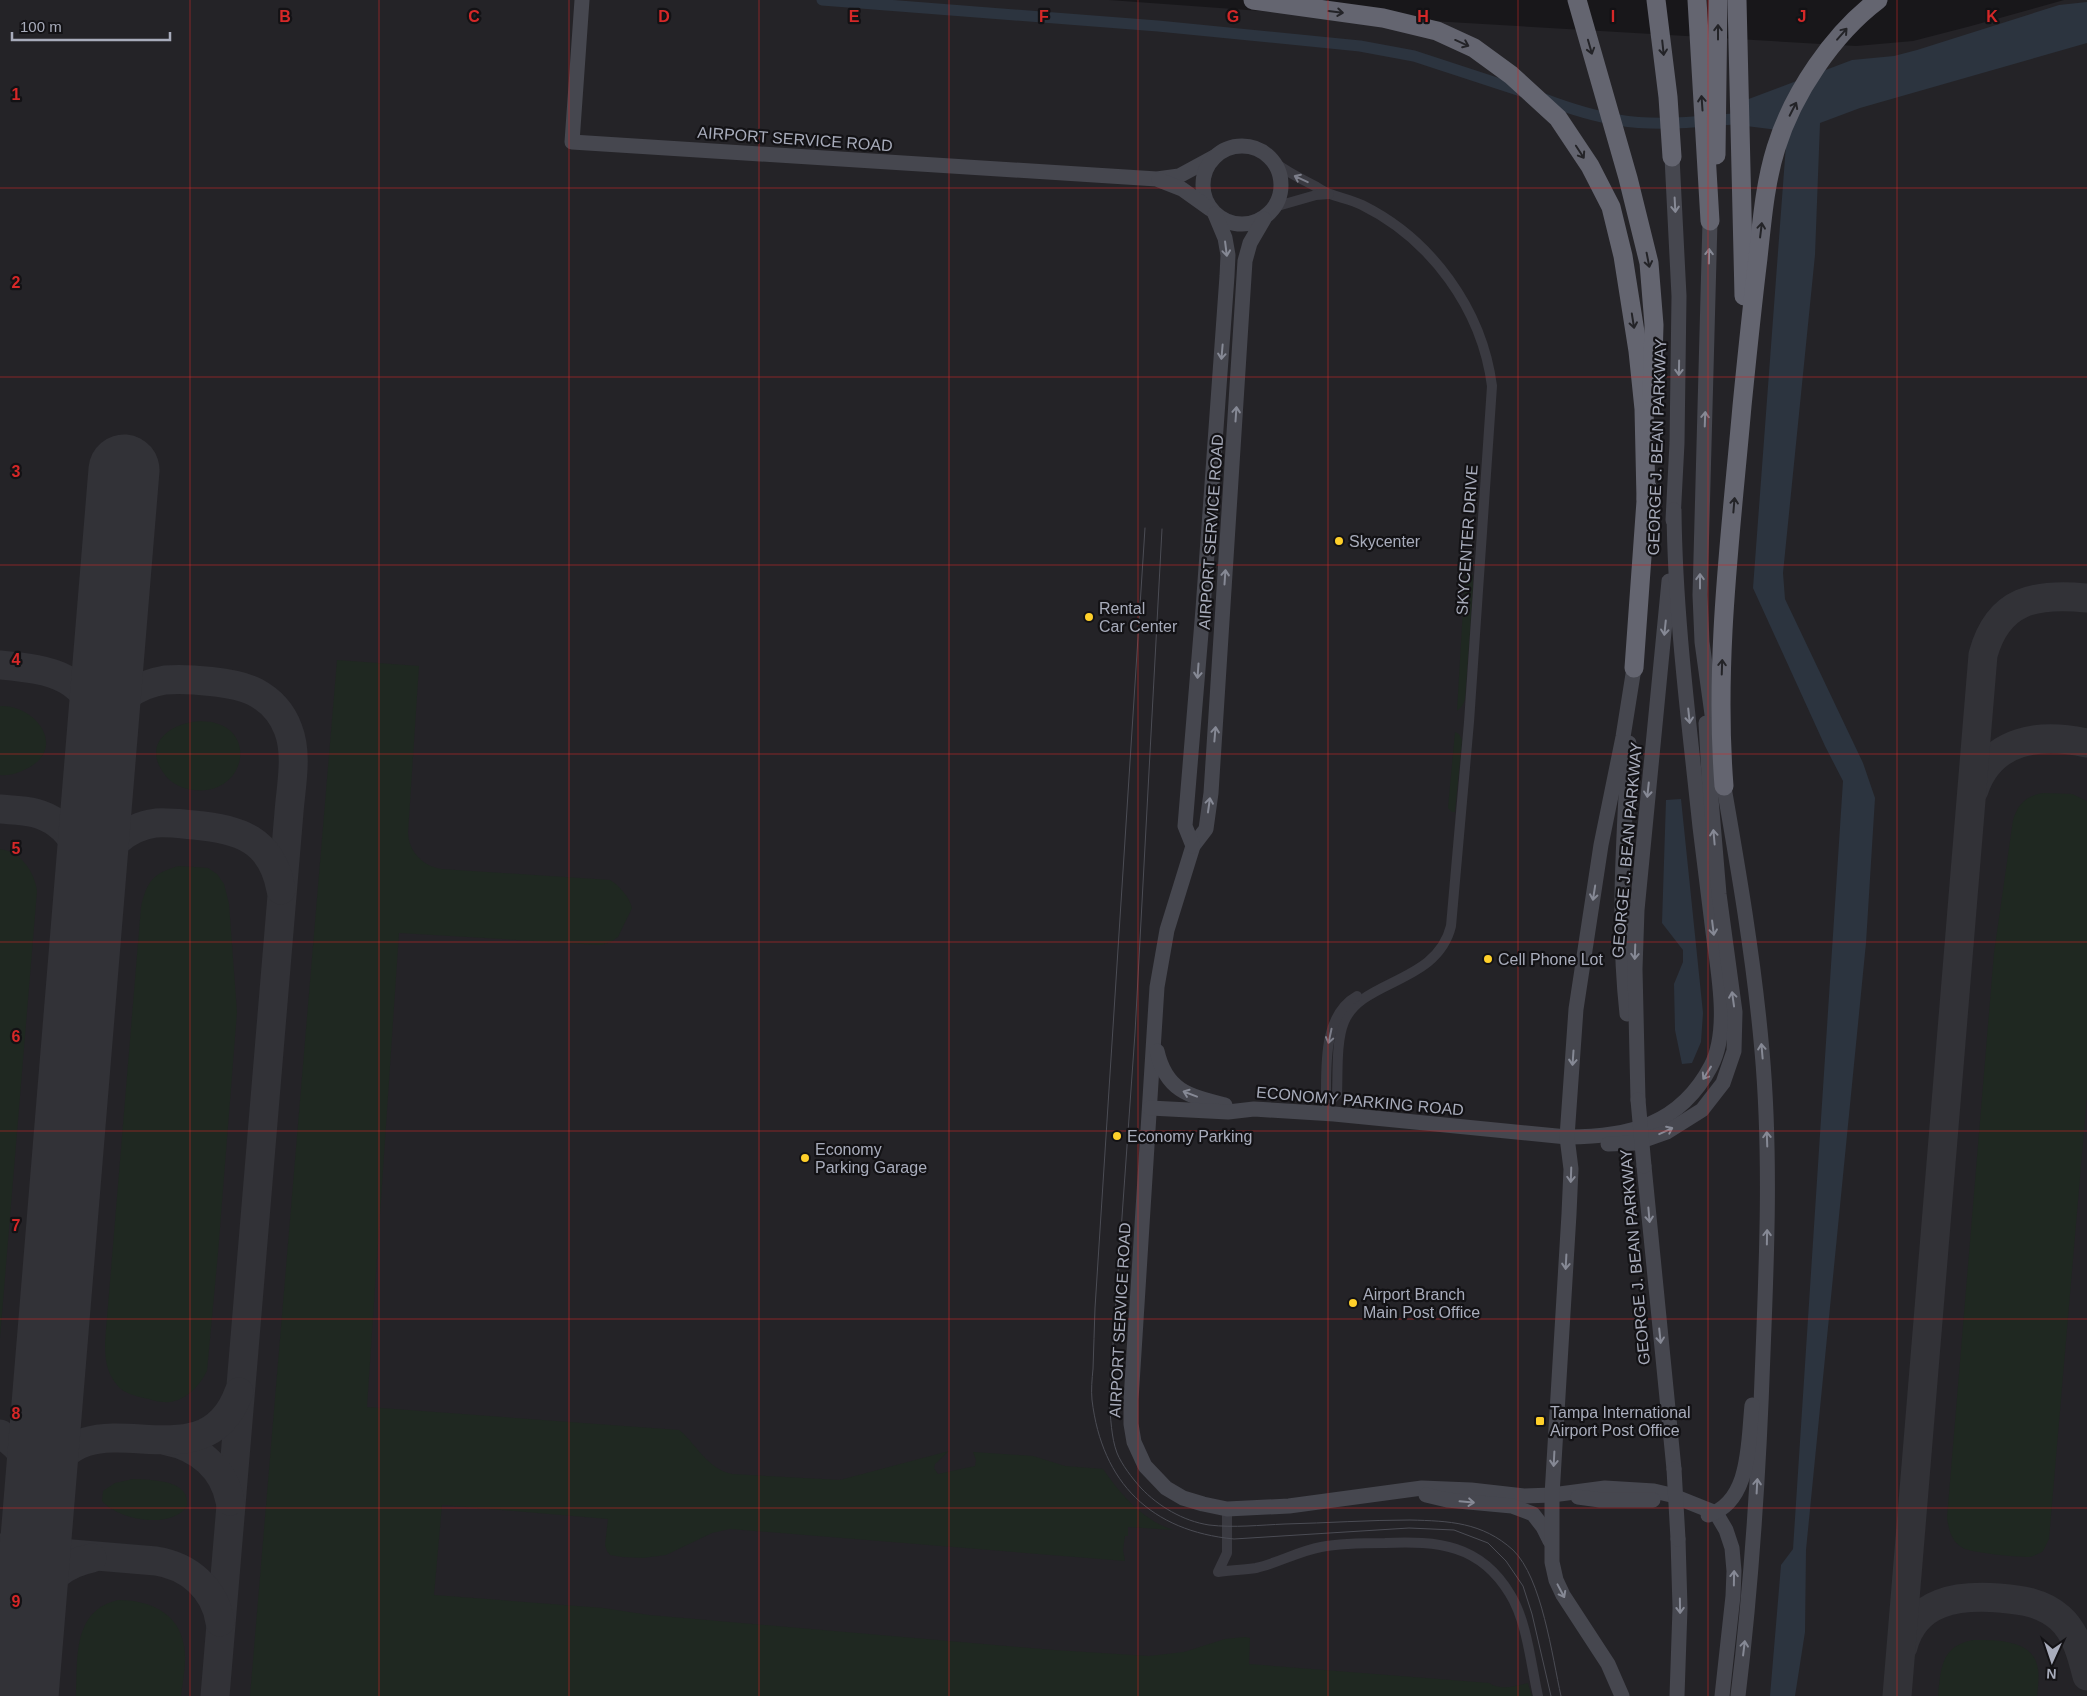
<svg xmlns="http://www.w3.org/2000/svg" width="2087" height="1696" font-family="Arial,sans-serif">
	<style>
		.built { fill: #242327 }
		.green { fill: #1f2821 }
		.water { fill: #2c343f }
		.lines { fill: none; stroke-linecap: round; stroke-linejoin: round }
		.canal { stroke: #2c343f; stroke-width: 11 }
		.taxiway { stroke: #323237; stroke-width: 29 }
		.runway { stroke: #323237; stroke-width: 71 }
		.street { stroke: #3a3a41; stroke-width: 10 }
		.secondary { stroke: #46474f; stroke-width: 15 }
		.highway { stroke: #646570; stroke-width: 19 }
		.tram { stroke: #4b4c54; stroke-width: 1 }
		.secondary-bridge { stroke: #46474f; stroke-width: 15 }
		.oneway { stroke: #232327 }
		.oneway2 { stroke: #7c7e8a }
		.oneway3 { stroke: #868995 }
		.grid { fill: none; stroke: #d62828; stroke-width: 1; stroke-opacity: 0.55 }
		.poi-dot { fill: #ffd02a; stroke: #131215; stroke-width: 2 }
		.labels { text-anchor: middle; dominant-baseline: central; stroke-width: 4.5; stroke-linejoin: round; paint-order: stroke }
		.street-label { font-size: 16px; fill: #a8acbb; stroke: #131215 }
		.poi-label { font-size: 16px; fill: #a8acbb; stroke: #131215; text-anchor: start }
		.grid-label { font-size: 16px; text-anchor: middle; font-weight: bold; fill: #d62828; stroke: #131215; stroke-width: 4.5; stroke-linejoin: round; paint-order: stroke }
	</style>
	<rect width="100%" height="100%" fill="#18171a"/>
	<polygon class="built" points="0,0 1109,0 1261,11 1856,46 1913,41 1971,26 2064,0 2087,0 2087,1696 0,1696"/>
	<g class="green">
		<polygon points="1465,575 1473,575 1473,589 1465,700 1462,706 1457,711"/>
		<path d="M337,660L419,666L408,833C409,852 423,866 441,869L610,880C619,885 630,898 632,908L618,937L611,942L601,945L399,933L367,1407L679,1430L684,1434C698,1449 711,1470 732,1474L840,1480L949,1451L935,1464L934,1468L938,1474L975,1466L976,1460L973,1452L1033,1456L1065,1466L1103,1469C1121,1495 1143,1520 1173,1530L1128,1527V1536H1125L1123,1550L1125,1561L730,1529L712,1533L666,1555L643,1558L622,1557L610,1555L607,1551L605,1545L608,1519L442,1505L434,1595L603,1608L649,1615L1054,1650L1149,1656L1184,1652L1225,1639L1245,1637L1250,1638L1249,1664L1489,1683C1500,1691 1516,1686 1528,1683L1532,1696H250Z"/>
		<path d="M0,706C37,705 68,749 26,769C18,773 9,776 0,775Z"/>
		<path d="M200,721C205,722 211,721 215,723C258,734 243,796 194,790C183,789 172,784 165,775C141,744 170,723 200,721Z"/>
		<polygon points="1455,732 1459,734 1462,740 1455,812 1452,812 1448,808"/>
		<path d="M2043,793L2072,794L2087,801V1096L2049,1539L2043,1551C2039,1554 2034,1556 2029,1557C2017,1557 1972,1553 1963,1548C1951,1541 1949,1530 1947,1518L1994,953L2013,820C2018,804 2026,796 2043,793Z"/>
		<path d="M0,849C21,852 34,871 37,891L0,1338Z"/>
		<path d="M179,866L208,868L217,874L224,884L229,904L237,1012L218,1253L207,1371C199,1387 183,1404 163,1402C157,1402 150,1399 144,1398C135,1396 123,1393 117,1385C106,1372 105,1358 105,1342L141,907C147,881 153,873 179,866Z"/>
		<path d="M133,1479C150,1480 191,1479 187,1506C172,1530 118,1520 102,1501L103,1491L115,1483Z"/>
		<path d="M118,1600C148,1600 179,1612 184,1646C187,1661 183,1680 181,1696H76C78,1658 72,1611 118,1600Z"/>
		<path d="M1973,1640C1994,1640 2031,1639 2037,1665C2040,1674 2038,1686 2037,1696H1938C1941,1668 1941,1646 1973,1640Z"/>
	</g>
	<g class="water">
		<polygon points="2087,2 2087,43 1860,108 1820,123 1815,255 1783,573 1785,599 1863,763 1875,798 1866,943 1806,1550 1805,1632 1795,1696 1770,1696 1781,1565 1793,1549 1843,781 1825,746 1753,588 1787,131 1738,125 1746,100 1852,60 1894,56 1917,50 2059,5"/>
		<polygon points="1681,799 1703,1013 1701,1042 1692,1063 1682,1064 1675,1030 1674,984 1683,962 1683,950 1662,923 1666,800"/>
	</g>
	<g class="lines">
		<g class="canal">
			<polyline points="822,0 1158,26 1360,46 1414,56 1524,92"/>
			<path d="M1544,99C1568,108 1592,116 1618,120C1659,127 1704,121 1745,118"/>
		</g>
		<g class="taxiway">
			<path d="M0,665C53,670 88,675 103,734"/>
			<path d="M103,734C108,720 113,706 126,696C137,688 152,682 165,680C186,678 237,682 255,692C270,700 282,713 288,729C298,754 291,786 289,812L215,1696"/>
			<path d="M1974,790C1991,738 2041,733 2087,743"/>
			<path d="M0,809C11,810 24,810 35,813C70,822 89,858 87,892"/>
			<path d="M84,984L95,875C104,848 126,827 156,823C168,822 182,824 194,825C239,829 272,839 281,890"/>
			<path d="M0,1434C27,1450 38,1475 36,1505"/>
			<path d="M167,1441C199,1447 224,1469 230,1501"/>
			<path d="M38,1543C40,1524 39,1501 46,1483C83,1385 202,1494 239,1392"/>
			<path d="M0,1548L156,1561C189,1566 215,1589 220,1622"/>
			<path d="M0,1560C20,1577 28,1601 26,1626"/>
			<path d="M1903,1647C1915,1600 1958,1595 1999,1598C2021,1600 2042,1602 2060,1618C2076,1632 2082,1656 2087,1676"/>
			<path d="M25,1696C30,1641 23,1572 92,1558"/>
			<path d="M1897,1696L1983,655C1998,599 2036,593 2087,598"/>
		</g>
		<polyline class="runway" points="23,1696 124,470"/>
		<g class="street">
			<path d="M1274,162C1287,172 1299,178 1313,185C1319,188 1324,192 1330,194C1341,198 1352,200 1362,205C1431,239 1482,309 1492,386L1469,722L1451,926C1437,984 1361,979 1344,1022C1336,1041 1338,1073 1337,1094L1328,1103"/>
			<polyline points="1274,207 1316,195 1329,194"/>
			<path d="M1327,1108C1328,1103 1326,1098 1326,1093C1326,1060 1325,1014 1357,996"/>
			<path d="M1227,1509V1553L1218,1572C1231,1570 1244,1570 1256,1568C1278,1563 1299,1551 1321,1547C1342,1543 1364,1543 1385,1543C1438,1541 1480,1544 1510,1594C1527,1621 1531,1665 1538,1696"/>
		</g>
		<g class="secondary">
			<polyline points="582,0 572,142 1157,179 1179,176 1214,157"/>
			<circle cx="1242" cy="185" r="39"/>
			<polyline points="1672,157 1679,296 1677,443 1673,520"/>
			<polyline points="1159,180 1182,189 1210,209"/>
			<polyline points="1264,219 1250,243 1245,261 1211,793 1206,829 1193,846 1167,930 1157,987 1131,1400 1131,1424 1134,1442 1145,1466 1166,1488 1183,1498 1203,1504 1227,1509 1289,1506 1422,1488 1471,1490 1524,1496 1552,1495 1605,1488 1654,1491 1671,1495 1716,1513 1726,1530 1732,1548 1734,1571 1733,1596 1722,1696"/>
			<polyline points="1710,221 1700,595 1702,642 1715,736"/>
			<path d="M1722,776C1738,867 1754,959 1762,1051C1771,1152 1767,1253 1763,1353C1759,1468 1752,1582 1738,1696"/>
			<polyline points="1193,846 1185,826 1203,609 1227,276 1228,255 1225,238 1215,214"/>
			<path d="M1627,1014C1617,924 1624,833 1629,743"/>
			<path d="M1157,1051C1166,1091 1189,1096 1225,1105"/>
			<polyline points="1638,1100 1635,969 1637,910 1669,581"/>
			<path d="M1150,1108L1228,1112L1254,1109L1334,1114L1567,1137C1629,1137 1680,1125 1711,1066C1730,1030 1718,972 1713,932C1709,897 1704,862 1700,827C1689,722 1675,616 1674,510"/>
			<polyline points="1608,1144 1636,1143 1667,1132 1702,1110 1723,1083 1734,1051 1735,1012 1719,894 1709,775 1706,723"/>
			<polyline points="1644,1166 1674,1469"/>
			<polyline points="1426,1495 1447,1500 1512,1506 1533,1514 1543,1527 1550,1541"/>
			<polyline points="1578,1497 1600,1500 1653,1500"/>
			<path d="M1708,1515C1751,1502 1748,1442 1752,1405"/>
			<polyline points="1622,1696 1608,1664 1563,1595 1556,1580 1552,1562 1552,1495 1569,1214 1571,1169 1567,1137 1576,1009 1601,845 1623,737 1634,668"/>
			<polyline points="1677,1696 1680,1608 1678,1539"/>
		</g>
		<g class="highway">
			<polyline points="1253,0 1383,18 1437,31 1474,48 1511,75 1558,118 1590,166 1611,207 1623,256 1638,351 1644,409 1646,499"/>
			<polyline points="1577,0 1628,178 1649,263 1654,325 1652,395"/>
			<polyline points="1656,0 1668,97 1672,157"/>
			<polyline points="1697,0 1710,221"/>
			<polyline points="1737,0 1744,296"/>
			<polyline points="1716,155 1718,0"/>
			<polyline points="1634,668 1647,487"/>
			<path d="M1724,786C1714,659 1731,532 1742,406C1747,356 1752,307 1758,258C1762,221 1765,183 1776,148C1793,93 1833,34 1878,0"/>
		</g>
		<g class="tram">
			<path d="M1145,528L1095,1308C1094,1328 1094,1349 1093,1369C1092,1379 1091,1390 1092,1400C1102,1483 1151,1531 1234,1539L1409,1528L1454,1530L1488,1543L1506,1561L1523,1586L1532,1614L1551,1696"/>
			<path d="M1162,529L1135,1033L1109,1401C1111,1418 1111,1437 1117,1453C1122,1465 1132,1478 1141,1488C1158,1506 1183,1521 1209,1525C1234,1528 1260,1525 1285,1524C1327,1523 1369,1520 1410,1520C1449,1521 1482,1522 1513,1550C1542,1578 1552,1656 1561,1696"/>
		</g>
		<g class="secondary-bridge">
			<polyline points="1638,1100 1644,1166"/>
			<polyline points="1674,1469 1678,1539"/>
		</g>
	</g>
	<defs><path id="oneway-shaft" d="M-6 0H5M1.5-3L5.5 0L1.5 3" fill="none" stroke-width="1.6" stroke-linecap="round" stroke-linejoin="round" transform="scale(1.25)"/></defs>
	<g class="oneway">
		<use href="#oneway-shaft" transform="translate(1336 12) rotate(7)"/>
		<use href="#oneway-shaft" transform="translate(1718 32) rotate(-90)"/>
		<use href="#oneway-shaft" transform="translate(1842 34) rotate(-49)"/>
		<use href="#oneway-shaft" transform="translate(1462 43) rotate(24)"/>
		<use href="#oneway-shaft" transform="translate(1590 47) rotate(74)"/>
		<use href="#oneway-shaft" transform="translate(1663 48) rotate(84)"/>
		<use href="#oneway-shaft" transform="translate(1702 103) rotate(-94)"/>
		<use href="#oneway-shaft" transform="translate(1793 109) rotate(-63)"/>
		<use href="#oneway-shaft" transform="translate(1580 152) rotate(57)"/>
		<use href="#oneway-shaft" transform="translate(1761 230) rotate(-83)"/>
		<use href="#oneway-shaft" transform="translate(1648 260) rotate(79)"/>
		<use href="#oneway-shaft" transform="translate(1633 321) rotate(81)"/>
		<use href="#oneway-shaft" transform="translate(1734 505) rotate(-85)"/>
		<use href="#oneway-shaft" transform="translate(1722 667) rotate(-88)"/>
	</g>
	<g class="oneway2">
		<use href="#oneway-shaft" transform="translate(1301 179) rotate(-155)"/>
		<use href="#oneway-shaft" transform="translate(1330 1036) rotate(102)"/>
	</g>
	<g class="oneway3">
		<use href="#oneway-shaft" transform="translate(1675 205) rotate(87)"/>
		<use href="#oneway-shaft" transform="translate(1226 249) rotate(83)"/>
		<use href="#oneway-shaft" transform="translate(1709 256) rotate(-89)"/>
		<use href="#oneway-shaft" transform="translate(1222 352) rotate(95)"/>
		<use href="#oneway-shaft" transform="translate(1679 368) rotate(91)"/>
		<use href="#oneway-shaft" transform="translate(1236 414) rotate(-86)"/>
		<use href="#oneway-shaft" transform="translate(1705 419) rotate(-88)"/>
		<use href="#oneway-shaft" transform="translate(1225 577) rotate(-86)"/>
		<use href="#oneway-shaft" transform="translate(1700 581) rotate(-90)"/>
		<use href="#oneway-shaft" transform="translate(1665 628) rotate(96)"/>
		<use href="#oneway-shaft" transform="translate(1198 671) rotate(94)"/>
		<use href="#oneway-shaft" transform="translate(1689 716) rotate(84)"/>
		<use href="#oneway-shaft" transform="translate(1215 734) rotate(-85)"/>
		<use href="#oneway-shaft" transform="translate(1648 790) rotate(96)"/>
		<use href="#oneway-shaft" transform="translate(1209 805) rotate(-82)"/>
		<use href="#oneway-shaft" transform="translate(1714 837) rotate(-95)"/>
		<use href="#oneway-shaft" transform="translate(1594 893) rotate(99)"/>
		<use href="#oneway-shaft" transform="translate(1713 928) rotate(83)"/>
		<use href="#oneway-shaft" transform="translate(1635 952) rotate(92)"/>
		<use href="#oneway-shaft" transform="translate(1733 999) rotate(-98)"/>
		<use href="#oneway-shaft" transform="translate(1762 1051) rotate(-95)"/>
		<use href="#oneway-shaft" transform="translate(1573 1058) rotate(94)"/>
		<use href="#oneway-shaft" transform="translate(1707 1073) rotate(122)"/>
		<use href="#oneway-shaft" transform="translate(1190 1094) rotate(-159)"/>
		<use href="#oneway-shaft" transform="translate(1666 1131) rotate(-25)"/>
		<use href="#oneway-shaft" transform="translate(1767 1139) rotate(-92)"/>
		<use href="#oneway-shaft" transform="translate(1571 1175) rotate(92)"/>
		<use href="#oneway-shaft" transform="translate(1649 1215) rotate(85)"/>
		<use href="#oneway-shaft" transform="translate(1767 1237) rotate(-89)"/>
		<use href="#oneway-shaft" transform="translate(1566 1262) rotate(93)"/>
		<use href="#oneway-shaft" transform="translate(1660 1336) rotate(84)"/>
		<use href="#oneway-shaft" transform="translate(1554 1459) rotate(93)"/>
		<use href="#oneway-shaft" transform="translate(1757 1486) rotate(-87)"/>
		<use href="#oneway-shaft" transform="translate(1467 1502) rotate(5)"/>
		<use href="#oneway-shaft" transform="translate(1734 1578) rotate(-89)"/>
		<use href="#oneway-shaft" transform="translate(1561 1591) rotate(62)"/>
		<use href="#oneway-shaft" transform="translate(1680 1606) rotate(89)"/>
		<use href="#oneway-shaft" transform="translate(1744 1648) rotate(-83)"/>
	</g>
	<path class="grid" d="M190,0V1696M379,0V1696M569,0V1696M759,0V1696M949,0V1696M1138,0V1696M1328,0V1696M1518,0V1696M1708,0V1696M1897,0V1696M0,188H2087M0,377H2087M0,565H2087M0,754H2087M0,942H2087M0,1131H2087M0,1319H2087M0,1508H2087"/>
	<g class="poi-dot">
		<circle cx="1339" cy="541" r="5"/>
		<circle cx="1089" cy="617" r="5"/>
		<circle cx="1488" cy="959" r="5"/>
		<circle cx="1117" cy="1136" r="5"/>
		<circle cx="805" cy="1158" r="5"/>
		<circle cx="1353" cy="1303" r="5"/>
		<rect x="1535" y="1416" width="10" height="10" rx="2.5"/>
	</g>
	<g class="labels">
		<g class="street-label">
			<text transform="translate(795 139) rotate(4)">AIRPORT SERVICE ROAD</text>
			<text transform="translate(1657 447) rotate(-88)">GEORGE J. BEAN PARKWAY</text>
			<text transform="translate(1211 532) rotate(-86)">AIRPORT SERVICE ROAD</text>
			<text transform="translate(1467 540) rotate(-86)">SKYCENTER DRIVE</text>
			<text transform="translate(1627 850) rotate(-85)">GEORGE J. BEAN PARKWAY</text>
			<text transform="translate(1360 1101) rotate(5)">ECONOMY PARKING ROAD</text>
			<text transform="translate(1635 1257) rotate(-95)">GEORGE J. BEAN PARKWAY</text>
			<text transform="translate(1120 1320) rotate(-87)">AIRPORT SERVICE ROAD</text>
		</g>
		<g class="poi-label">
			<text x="1349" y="541">Skycenter</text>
			<text x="1099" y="608">Rental<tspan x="1099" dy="18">Car Center</tspan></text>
			<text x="1498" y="959">Cell Phone Lot</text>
			<text x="1127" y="1136">Economy Parking</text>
			<text x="815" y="1149">Economy<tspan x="815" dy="18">Parking Garage</tspan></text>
			<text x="1363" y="1294">Airport Branch<tspan x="1363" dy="18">Main Post Office</tspan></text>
			<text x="1550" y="1412">Tampa International<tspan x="1550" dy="18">Airport Post Office</tspan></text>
		</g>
	</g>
	<g class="grid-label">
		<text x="285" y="22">B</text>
		<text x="474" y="22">C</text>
		<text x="664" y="22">D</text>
		<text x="854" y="22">E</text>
		<text x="1044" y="22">F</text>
		<text x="1233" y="22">G</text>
		<text x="1423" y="22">H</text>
		<text x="1613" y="22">I</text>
		<text x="1802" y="22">J</text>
		<text x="1992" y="22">K</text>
		<text x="16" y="100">1</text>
		<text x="16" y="288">2</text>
		<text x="16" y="477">3</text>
		<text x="16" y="665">4</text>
		<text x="16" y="854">5</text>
		<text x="16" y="1042">6</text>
		<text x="16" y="1231">7</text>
		<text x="16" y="1419">8</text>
		<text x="16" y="1607">9</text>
	</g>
	<g transform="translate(2052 1661) rotate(183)" stroke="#131215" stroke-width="4" paint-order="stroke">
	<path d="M0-4L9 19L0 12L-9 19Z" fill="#a8acbb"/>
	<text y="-8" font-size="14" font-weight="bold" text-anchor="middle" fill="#a8acbb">N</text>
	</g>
	<path d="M12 32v8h158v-8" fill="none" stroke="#a8acbb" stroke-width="2.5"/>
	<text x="20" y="32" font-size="15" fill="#a8acbb" stroke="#131215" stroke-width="4" paint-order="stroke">100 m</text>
</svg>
